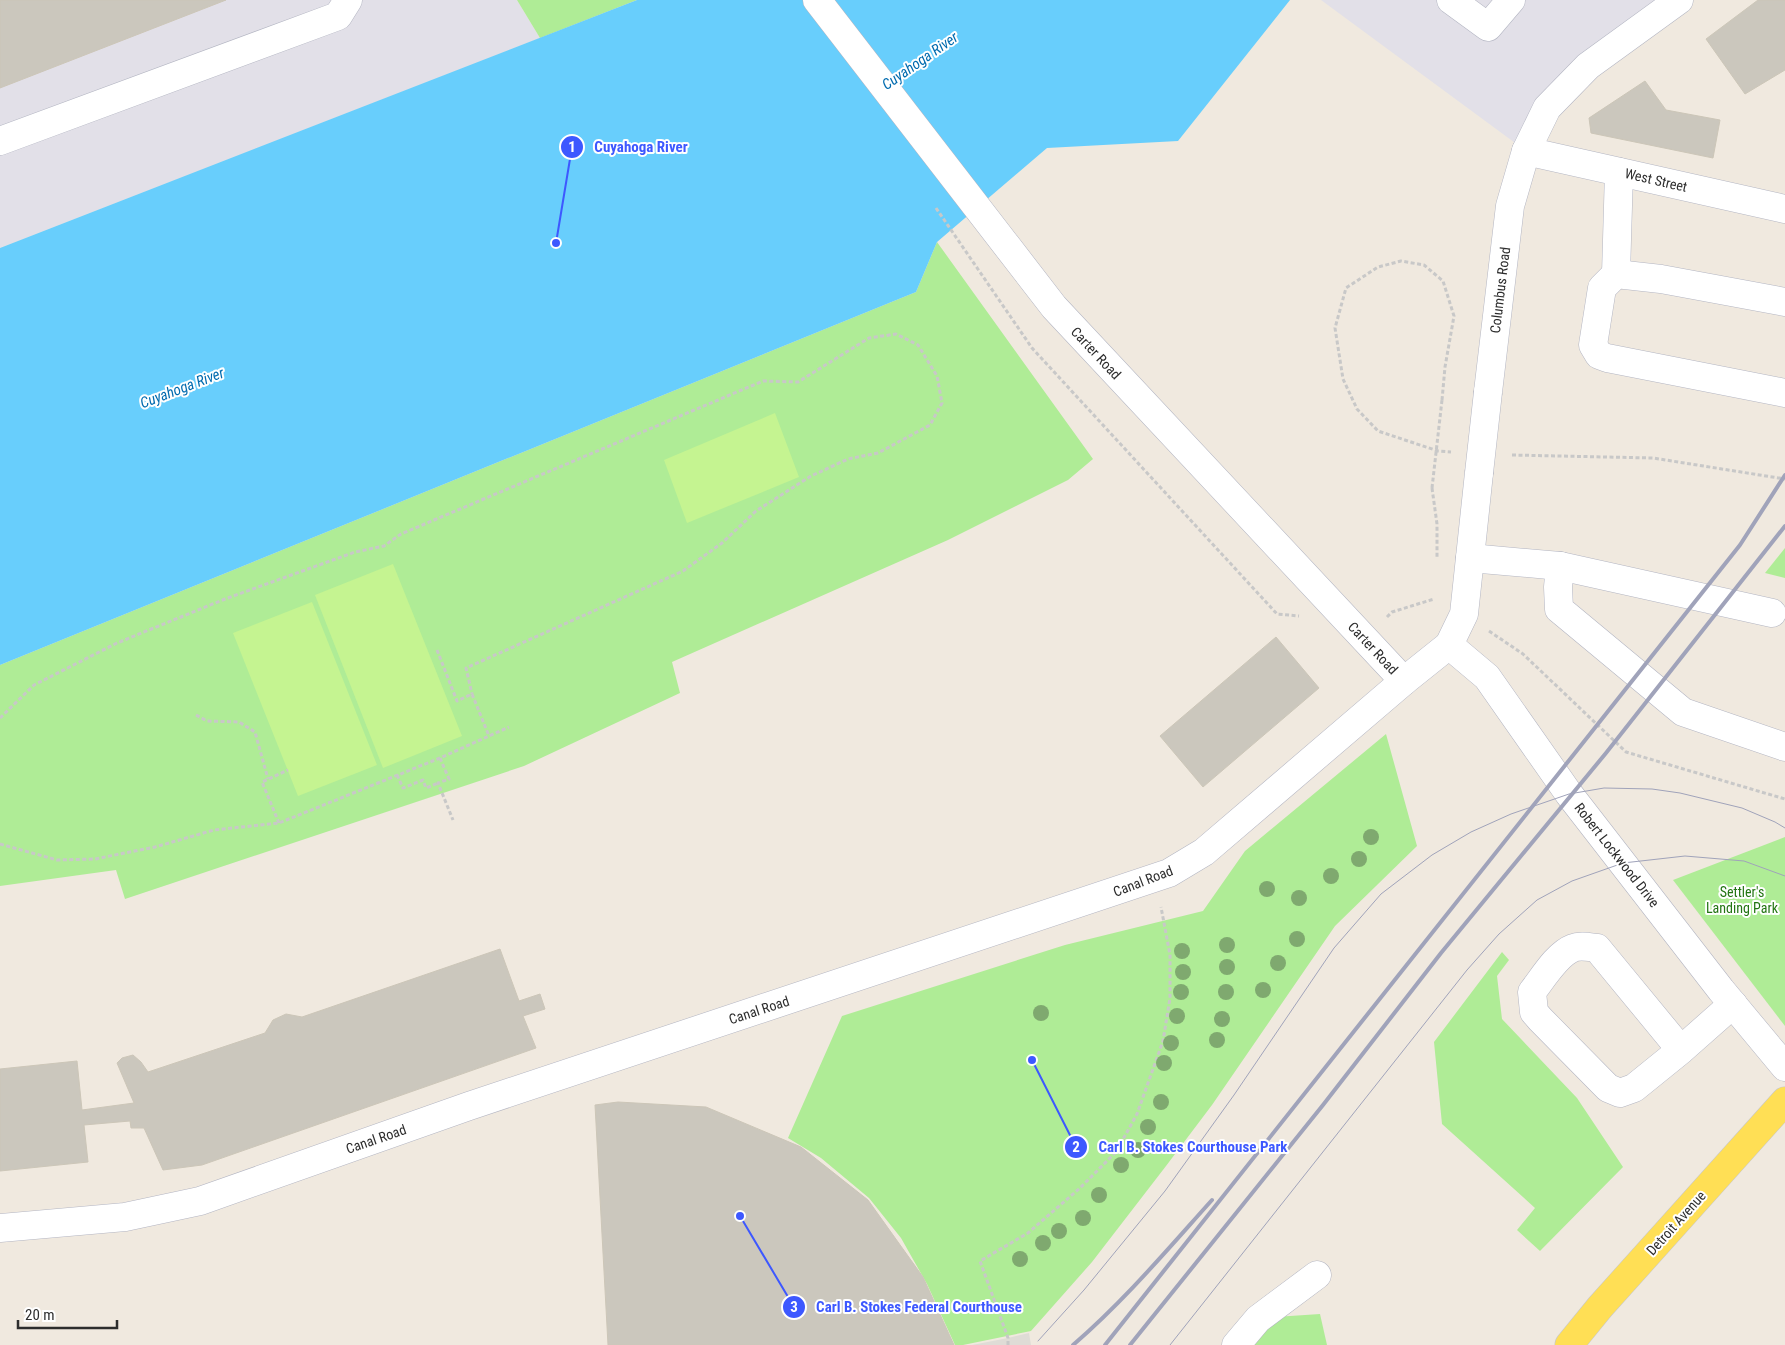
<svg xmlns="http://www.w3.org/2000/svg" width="1785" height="1345" font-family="'Roboto Condensed',sans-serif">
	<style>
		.industrial { fill: #e2e0e8 }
		.green { fill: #afec96 }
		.pitch { fill: #c5f491 }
		.plaza { fill: #dfdcd6 }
		.water { fill: #68cefc }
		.building { fill: #cbc7bd; stroke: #ccc6b8 }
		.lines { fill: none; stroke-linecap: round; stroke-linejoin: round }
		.minor-casing { stroke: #b3b5c2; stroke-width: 29 }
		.major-casing { stroke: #c8c8c8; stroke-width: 29 }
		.path { stroke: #c8c8c8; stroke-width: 3; stroke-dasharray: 4 2.5; stroke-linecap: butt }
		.minor { stroke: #fff; stroke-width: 28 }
		.major { stroke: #ffdf55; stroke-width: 28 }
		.tram { stroke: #a0a3ba; stroke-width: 1 }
		.rail { stroke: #a0a3ba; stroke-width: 4 }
		.minor-bridge-casing { stroke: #b3b5c2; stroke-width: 29; stroke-linecap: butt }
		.path-bridge { stroke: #c8c8c8; stroke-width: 3; stroke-dasharray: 4 2.5; stroke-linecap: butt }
		.minor-bridge { stroke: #fff; stroke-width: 28 }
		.tree { fill: #7fa96f }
		.labels { text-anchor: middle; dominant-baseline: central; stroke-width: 4; stroke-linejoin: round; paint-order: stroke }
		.street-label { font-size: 14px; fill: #2d2d2d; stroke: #fff }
		.park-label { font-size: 14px; fill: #237513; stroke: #fff }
		.water-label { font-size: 15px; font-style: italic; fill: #006baf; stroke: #fff }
		.leader { fill: none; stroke: #3d58ff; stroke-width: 2 }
		.callout-dot { fill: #3d58ff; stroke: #fff; stroke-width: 2 }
		.mark-label { font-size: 15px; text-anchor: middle; font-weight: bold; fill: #fff }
		.callout-label { font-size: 15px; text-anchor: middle; font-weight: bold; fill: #3d58ff; stroke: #fff; stroke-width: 4; stroke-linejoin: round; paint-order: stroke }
	</style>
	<rect width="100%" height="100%" fill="#f0e9df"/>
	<g class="industrial">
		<polygon points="0,0 517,0 540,38 0,248"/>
		<polygon points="1321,0 1679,0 1588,66 1526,151"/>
	</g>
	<g class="green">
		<polygon points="517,0 637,0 540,38"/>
		<polygon points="937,242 1093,459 1068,480 948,540 672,662 680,693 524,766 125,899 116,870 0,886 0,665 916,292"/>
		<polygon points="1785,548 1785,578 1765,573"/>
		<polygon points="1386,734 1417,846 1335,926 1212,1105 1166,1166 1092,1262 1031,1331 963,1345 955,1345 927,1284 901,1238 869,1198 821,1158 788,1138 842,1016 1065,945 1203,911 1245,851"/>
		<polygon points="1785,837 1785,1026 1673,880"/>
		<polygon points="1502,952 1509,960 1497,976 1502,1019 1577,1098 1623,1167 1540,1251 1517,1230 1535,1208 1442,1124 1434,1042"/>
		<polygon points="1320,1314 1327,1345 1236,1345 1275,1317"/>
	</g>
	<g class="pitch">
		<polygon points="775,413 799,477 687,523 664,460"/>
		<polygon points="393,564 462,736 383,768 315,595"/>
		<polygon points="312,602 377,765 298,796 233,633"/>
	</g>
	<polygon class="plaza" points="1029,1333 1031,1345 972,1345 1008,1338"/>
	<polygon class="water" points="637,0 1290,0 1178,141 1047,148 937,242 916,292 0,665 0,248"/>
	<g class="building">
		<polygon points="0,0 226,0 0,88"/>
		<polygon points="1758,0 1785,0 1785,70 1745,94 1706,39"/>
		<polygon points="1645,81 1666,110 1720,120 1713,158 1591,133 1589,118"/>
		<polygon points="1276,637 1319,688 1203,787 1160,736"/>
		<polygon points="500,949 519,1001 540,994 545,1009 523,1016 536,1048 202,1165 163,1170 144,1128 131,1128 130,1121 84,1125 88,1162 0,1171 0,1069 77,1061 82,1110 134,1103 117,1063 122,1058 133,1055 141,1062 148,1072 265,1033 273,1020 286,1014 302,1017"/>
		<polygon points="618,1102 706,1107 801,1147 868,1200 923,1277 954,1345 608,1345 595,1105"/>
	</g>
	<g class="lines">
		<g class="minor-casing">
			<g id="minor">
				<polyline points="817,0 1054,307 1404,681"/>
				<polyline points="1451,0 1488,27 1511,0"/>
				<polyline points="0,141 338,16 348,0"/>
				<polyline points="1526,151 1785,209"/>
				<polyline points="1616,274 1619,172"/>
				<polyline points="1785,302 1661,279 1616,274 1602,288 1593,345 1599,355 1607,358 1785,393"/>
				<polyline points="1488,392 1510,206 1526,151 1547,108 1588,66 1679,0"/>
				<polyline points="1470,558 1560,566 1772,613"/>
				<polyline points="1560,566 1558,587 1559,609 1683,712 1785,747"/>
				<polyline points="1449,645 1487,677 1569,794 1721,990 1785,1067"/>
				<path d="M1681,1050L1597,948C1589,947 1580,945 1573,948C1557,954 1543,978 1532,992L1534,1012L1540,1019L1608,1088L1620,1093L1634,1088L1681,1050L1733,1004"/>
				<polyline points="0,1228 125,1217 200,1201 469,1106 1169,873 1204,852 1404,681 1449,645 1464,614 1479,473"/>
				<polyline points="1236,1345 1258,1319 1317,1275"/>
			</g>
		</g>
		<g class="major-casing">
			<polyline id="major" points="1569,1345 1600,1307 1785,1101"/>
		</g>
		<g class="path">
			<polyline points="936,208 1032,348 1277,614 1299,616"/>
			<polyline points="1442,400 1445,367 1454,316 1443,281 1424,265 1401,261 1378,267 1346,288 1335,328 1343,379 1357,409 1378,431 1438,451 1451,452"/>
			<polyline points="1512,455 1653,458 1785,479"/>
			<polyline points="1432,488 1437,524 1437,557"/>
			<polyline points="1387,617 1392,612 1434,599"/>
			<polyline points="1489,631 1523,654 1626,752 1785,799"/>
			<polyline points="437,650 457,701 472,694 489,736"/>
			<polyline points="196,715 207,721 239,722 255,732 268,779"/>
			<polyline points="0,718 34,685 117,643 225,599 355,552 384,546 401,534 763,381 798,382 869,338 896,334 918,345 937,376 942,403 930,425 878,453 848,459 811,476 756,511 722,543 683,571 466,668 472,694"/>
			<polyline points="440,758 449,779 438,783 453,820"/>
			<polyline points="397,775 403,788 423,780 426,788 438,783"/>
			<polyline points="279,823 262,782 288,770"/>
			<polyline points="0,844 57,860 95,859 155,847 214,830 279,823 440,758 509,727"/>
			<polyline points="1008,1345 1008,1338 980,1261 1028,1233 1080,1188 1116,1152 1137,1114 1163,1041 1170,998 1170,955 1161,907"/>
		</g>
		<use href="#minor" class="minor"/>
		<use href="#major" class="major"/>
		<g class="tram">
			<polyline points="1038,1341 1084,1290 1165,1191 1234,1095 1334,948 1381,894 1432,855 1471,832 1511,814 1569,794 1604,788 1652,789 1680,793 1742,808 1775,822 1785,828"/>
			<polyline points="1170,1345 1467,970 1499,934 1537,900 1572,881 1623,863 1685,856 1744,861 1785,876"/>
		</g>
		<g class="rail">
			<path d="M1073,1345C1124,1301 1167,1250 1212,1200"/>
			<polyline points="1105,1345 1740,545 1785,475"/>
			<polyline points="1130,1345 1323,1105 1441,953 1606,753 1785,526"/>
		</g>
		<g class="minor-bridge-casing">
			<polyline id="minor-bridge" points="1479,473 1488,392"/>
		</g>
		<polyline class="path-bridge" points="1432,488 1442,400"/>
		<use href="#minor-bridge" class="minor-bridge"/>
	</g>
	<g class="tree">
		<circle cx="1371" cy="837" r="8"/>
		<circle cx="1359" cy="859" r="8"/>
		<circle cx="1331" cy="876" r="8"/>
		<circle cx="1267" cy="889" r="8"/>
		<circle cx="1299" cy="898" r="8"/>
		<circle cx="1297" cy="939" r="8"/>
		<circle cx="1227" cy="945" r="8"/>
		<circle cx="1182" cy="951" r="8"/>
		<circle cx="1278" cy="963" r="8"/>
		<circle cx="1227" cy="967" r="8"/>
		<circle cx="1183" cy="972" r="8"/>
		<circle cx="1263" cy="990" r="8"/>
		<circle cx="1181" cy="992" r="8"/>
		<circle cx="1226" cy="992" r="8"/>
		<circle cx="1041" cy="1013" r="8"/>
		<circle cx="1177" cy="1016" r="8"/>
		<circle cx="1222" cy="1019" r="8"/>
		<circle cx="1217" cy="1040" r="8"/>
		<circle cx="1171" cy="1043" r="8"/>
		<circle cx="1164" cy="1063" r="8"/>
		<circle cx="1161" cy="1102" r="8"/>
		<circle cx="1148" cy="1127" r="8"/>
		<circle cx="1138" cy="1150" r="8"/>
		<circle cx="1121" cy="1165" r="8"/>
		<circle cx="1099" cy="1195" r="8"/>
		<circle cx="1083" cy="1218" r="8"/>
		<circle cx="1059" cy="1231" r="8"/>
		<circle cx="1043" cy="1243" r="8"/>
		<circle cx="1020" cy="1259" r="8"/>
	</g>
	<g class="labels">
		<g class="street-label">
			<text transform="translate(1656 180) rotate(13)">West Street</text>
			<text transform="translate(1500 290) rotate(-83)">Columbus Road</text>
			<text transform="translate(1096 353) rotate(47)">Carter Road</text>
			<text transform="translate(1373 648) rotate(47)">Carter Road</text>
			<text transform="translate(1617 855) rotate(52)">Robert Lockwood Drive</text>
			<text transform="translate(1143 881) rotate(-21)">Canal Road</text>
			<text transform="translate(759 1010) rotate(-18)">Canal Road</text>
			<text transform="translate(376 1139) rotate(-19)">Canal Road</text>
			<text transform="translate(1676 1223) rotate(-48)">Detroit Avenue</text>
		</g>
		<g class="park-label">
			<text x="1742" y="892">Settler's<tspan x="1742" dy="16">Landing Park</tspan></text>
		</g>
		<g class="water-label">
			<text transform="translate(920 61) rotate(-35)">Cuyahoga River</text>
			<text transform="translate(182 388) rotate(-21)">Cuyahoga River</text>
		</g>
	</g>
	<path class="leader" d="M556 243L572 147M1032 1060L1076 1147M740 1216L794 1307"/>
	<g class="callout-dot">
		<circle cx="556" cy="243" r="5"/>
		<circle cx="1032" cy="1060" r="5"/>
		<circle cx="740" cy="1216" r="5"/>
		<circle cx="572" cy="147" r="12"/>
		<circle cx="1076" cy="1147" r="12"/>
		<circle cx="794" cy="1307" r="12"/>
	</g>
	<g class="mark-label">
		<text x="572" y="152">1</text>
		<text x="1076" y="1152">2</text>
		<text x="794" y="1312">3</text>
	</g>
	<g class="callout-label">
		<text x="641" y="152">Cuyahoga River</text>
		<text x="1193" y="1152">Carl B. Stokes Courthouse Park</text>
		<text x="919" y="1312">Carl B. Stokes Federal Courthouse</text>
	</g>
	<path d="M18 1320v8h99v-8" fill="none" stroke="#2d2d2d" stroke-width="2.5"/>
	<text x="25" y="1320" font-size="15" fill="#2d2d2d" stroke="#ffffff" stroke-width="4" paint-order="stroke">20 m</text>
</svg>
